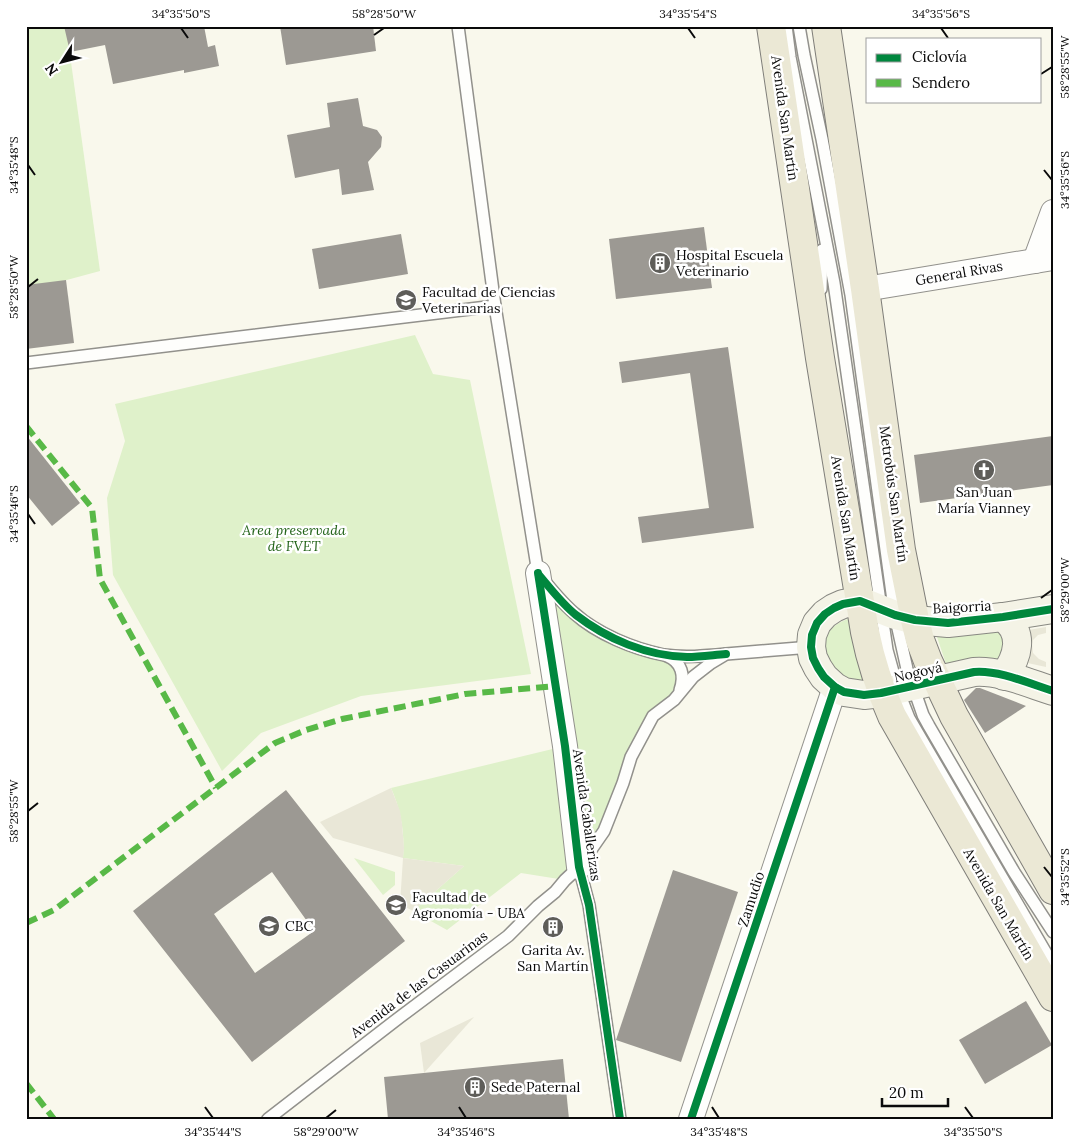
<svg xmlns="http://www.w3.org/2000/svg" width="1079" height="1145" font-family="Lora,serif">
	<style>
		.green { fill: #dff1ca }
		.plaza { fill: #e9e7d7 }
		.building { fill: #9c9993; fill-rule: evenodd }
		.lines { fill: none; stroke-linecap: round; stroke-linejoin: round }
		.lane-casing { stroke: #92918c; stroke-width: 14 }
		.street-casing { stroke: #92918c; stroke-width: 26 }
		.secondary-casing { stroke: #888882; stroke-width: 30 }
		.primary-casing { stroke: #7f7e79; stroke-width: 30 }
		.lane { stroke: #fefefc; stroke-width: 11 }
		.street { stroke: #fefefc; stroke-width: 24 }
		.secondary { stroke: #f4f3e6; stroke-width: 28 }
		.primary { stroke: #ebe8d5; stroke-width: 28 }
		.quiet { stroke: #58b947; stroke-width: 6; stroke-dasharray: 12 6; stroke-linecap: butt }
		.cycleway-casing { stroke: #fff; stroke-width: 11 }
		.cycleway { stroke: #00873e; stroke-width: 8 }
		.ticks { fill: none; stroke: #0a0a0a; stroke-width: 2 }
		.labels { text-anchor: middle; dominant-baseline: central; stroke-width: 5; stroke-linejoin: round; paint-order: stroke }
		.street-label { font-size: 14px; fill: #0a0a0a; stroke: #fff }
		.poi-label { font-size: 14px; fill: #0a0a0a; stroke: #fff; text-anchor: start }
		.park-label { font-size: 14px; font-style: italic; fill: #226318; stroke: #fff }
		.neatline { fill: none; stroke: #0a0a0a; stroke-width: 2 }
		.ticks-label { font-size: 12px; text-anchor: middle; fill: #0a0a0a }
	</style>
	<rect width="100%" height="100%" fill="#f9f8ec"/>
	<g class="green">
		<polygon points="26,26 66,26 100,271 26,291"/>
		<polygon points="415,335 433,374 470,380 531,674 361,696 261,733 222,771 113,575 107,498 125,441 115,404"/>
		<path d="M538,573L599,631L671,658L683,682L653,716L604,831L565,880L521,873L447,930L413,911L464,866L403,858C405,834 401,810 391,788L565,746Z"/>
		<path d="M855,617L870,683C864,682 857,682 851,680C846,679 838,674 834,670C832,668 830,663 829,660C816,637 833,622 855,617Z"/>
		<polygon points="1002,630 1006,634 1004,659 946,664 937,637"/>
		<polygon points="354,858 395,872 395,885 383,895"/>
	</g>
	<g class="plaza">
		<polygon points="1046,627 1046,633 1038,635 1033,640 1032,644 1033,653 1039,659 1046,662 1046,667 1023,662 1022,631"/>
		<polygon points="391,788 400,811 402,824 404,848 403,858 464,866 413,911 400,904 403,858 333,838 320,822"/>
		<polygon points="474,1017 424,1073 420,1043"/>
	</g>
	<g class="building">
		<polygon points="64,26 204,26 208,47 215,45 219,66 184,73 184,70 113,84 105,45 70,52"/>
		<polygon points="280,26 373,26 376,51 286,65"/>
		<polygon points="358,98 363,126 377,130 382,137 381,147 368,162 374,190 342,195 339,169 295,178 287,135 330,127 327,103"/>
		<polygon points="704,227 712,288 616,299 609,239"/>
		<polygon points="401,234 408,274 319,289 312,249"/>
		<polygon points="66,280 74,343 26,349 26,285"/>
		<polygon points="728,347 754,528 642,543 638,517 709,508 690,373 622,383 619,362"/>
		<polygon points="26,435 80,503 52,526 26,494"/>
		<polygon points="1053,436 1053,485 920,503 914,455"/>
		<polygon points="976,688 980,688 1026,706 985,733 964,700"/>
		<path d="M286,790L405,941L252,1062L133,911ZM272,872L314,931L255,973L214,914Z"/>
		<polygon points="673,870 738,892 681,1062 616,1040"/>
		<polygon points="1026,1001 1052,1045 985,1084 959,1040"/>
		<polygon points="563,1059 569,1119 388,1119 384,1077"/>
	</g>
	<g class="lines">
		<g class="lane-casing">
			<g id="lane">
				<path d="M458,26L495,306L538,573C549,587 560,601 574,613C597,634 634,649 664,655C684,658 705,656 726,654"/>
				<polyline points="786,26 790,57 834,283 887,650 898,690 909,718 1053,965"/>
				<polyline points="799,26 804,55 822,139 851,295 895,615 907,669 923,715 929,726 1014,872 1053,932"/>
				<polyline points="821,289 822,250"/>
				<polyline points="26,363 495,306"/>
				<path d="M667,656C682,662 685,676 680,690"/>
				<polyline points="579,867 589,905 620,1119"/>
				<polyline points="268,1119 400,1017 508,936 538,906 555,892 565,880 579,867 604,831 623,783 631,757 653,716 674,700 693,677 711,663 726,654 811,647"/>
			</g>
		</g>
		<g class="street-casing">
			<g id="street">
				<polyline points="1035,261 1053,212"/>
				<polyline points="865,289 1053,258"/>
				<polyline points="538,573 565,746 579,867"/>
				<polyline points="691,1119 835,687"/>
			</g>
		</g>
		<g class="secondary-casing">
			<g id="secondary">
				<path d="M1053,609L1003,617L948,623L915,620L895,615L860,601L843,604L834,608L825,614L817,623L812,635L811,647L813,658L818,668L824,677L835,687L844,692L864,695L881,693L974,672C999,670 1028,683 1053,691"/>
				<path d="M1003,617C1025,633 1018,657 1004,676"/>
			</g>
		</g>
		<g class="primary-casing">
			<g id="primary">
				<path d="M771,26L820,358L865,632C871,662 880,689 892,716L1053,997"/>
				<polyline points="826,26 865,289 901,550 915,620 920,640 928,661 954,716 1053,890"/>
			</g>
		</g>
		<use href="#lane" class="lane"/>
		<use href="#street" class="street"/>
		<use href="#secondary" class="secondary"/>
		<use href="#primary" class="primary"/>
		<g class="quiet">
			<polyline points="26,426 92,508 100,579 216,788"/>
			<polyline points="26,923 54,910 275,743 306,730 342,719 465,694 556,686"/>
			<polyline points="26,1083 54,1119"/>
		</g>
		<g class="cycleway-casing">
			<g id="cycleway">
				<polyline points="538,573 565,746 579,867 589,905 620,1119"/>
				<path d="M539,575C551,589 562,604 576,615C607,639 647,656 687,657C700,657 713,655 726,654"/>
				<path d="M1053,609L1003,617L948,623L915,620L895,615L860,601L843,604L834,608L825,614L817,623L812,635L811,647L813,658L818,668L824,677L835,687L844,692L864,695L881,693L974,672C999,670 1028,683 1053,691"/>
				<polyline points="691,1119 835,687"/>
			</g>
		</g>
		<use href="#cycleway" class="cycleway"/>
	</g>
	<path class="ticks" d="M181,28L188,38M688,28L695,38M941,28L948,38M374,35L384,28M1041,74L1052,67M28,165L35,175M1044,170L1052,180M28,287L38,279M28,514L35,524M1041,598L1052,590M28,811L38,803M1044,867L1052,877M205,1107L213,1118M459,1107L466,1118M712,1107L719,1118M965,1107L973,1118M326,1118L336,1110"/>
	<defs>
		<g id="building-disc" transform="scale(1.125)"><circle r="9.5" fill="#5e5d59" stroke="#fff"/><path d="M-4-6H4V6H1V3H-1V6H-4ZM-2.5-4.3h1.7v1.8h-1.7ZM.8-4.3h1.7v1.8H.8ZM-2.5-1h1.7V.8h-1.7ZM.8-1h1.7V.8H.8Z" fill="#fff"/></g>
		<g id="university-disc" transform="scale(1.125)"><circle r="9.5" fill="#5e5d59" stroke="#fff"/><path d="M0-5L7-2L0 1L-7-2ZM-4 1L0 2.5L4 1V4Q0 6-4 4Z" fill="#fff"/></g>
		<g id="church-disc" transform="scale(1.125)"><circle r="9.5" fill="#5e5d59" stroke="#fff"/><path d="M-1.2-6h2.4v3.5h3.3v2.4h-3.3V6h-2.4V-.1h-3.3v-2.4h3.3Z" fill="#fff"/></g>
	</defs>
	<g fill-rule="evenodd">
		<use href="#building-disc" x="660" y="263"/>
		<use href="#university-disc" x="406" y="300"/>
		<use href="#church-disc" x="984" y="470"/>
		<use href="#university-disc" x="396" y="905"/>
		<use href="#university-disc" x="269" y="926"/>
		<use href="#building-disc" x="553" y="927"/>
		<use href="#building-disc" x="475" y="1087"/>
	</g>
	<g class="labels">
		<g class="street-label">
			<text transform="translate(785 118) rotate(82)">Avenida San Martín</text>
			<text transform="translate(959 273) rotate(-10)">General Rivas</text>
			<text transform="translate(894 494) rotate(82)">Metrobús San Martín</text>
			<text transform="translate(846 518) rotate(81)">Avenida San Martín</text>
			<text transform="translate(962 607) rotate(-3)">Baigorria</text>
			<text transform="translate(918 672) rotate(-13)">Nogoyá</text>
			<text transform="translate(587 815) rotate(82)">Avenida Caballerizas</text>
			<text transform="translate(751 899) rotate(-72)">Zamudio</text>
			<text transform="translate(999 904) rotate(60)">Avenida San Martín</text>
			<text transform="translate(419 984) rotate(-37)">Avenida de las Casuarinas</text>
		</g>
		<g class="poi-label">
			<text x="676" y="255">Hospital Escuela<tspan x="676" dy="16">Veterinario</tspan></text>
			<text x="422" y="292">Facultad de Ciencias<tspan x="422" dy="16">Veterinarias</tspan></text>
			<text x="984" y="492" text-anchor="middle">San Juan<tspan x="984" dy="16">María Vianney</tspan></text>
			<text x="412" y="897">Facultad de<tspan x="412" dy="16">Agronomía - UBA</tspan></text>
			<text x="285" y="926">CBC</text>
			<text x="553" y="950" text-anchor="middle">Garita Av.<tspan x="553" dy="16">San Martín</tspan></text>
			<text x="491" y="1087">Sede Paternal</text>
		</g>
		<g class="park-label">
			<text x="294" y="530">Area preservada<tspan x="294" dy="16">de FVET</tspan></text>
		</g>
	</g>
	<rect width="1079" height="1145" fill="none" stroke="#ffffff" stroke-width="55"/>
	<rect x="866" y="38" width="175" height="65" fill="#ffffff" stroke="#9d9d9d"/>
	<rect x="876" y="54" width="25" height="8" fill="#00873e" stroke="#9d9d9d"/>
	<text x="912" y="62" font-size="15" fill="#0a0a0a">Ciclovía</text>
	<rect x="876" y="79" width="25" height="8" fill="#58b947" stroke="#9d9d9d"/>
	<text x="912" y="88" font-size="15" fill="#0a0a0a">Sendero</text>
	<g transform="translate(62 62) rotate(234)" stroke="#ffffff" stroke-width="4" paint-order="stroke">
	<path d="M0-4L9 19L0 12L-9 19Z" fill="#0a0a0a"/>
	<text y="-8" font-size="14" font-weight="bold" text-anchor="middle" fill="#0a0a0a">N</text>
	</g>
	<path d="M882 1098v8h66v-8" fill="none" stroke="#0a0a0a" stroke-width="2.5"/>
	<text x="889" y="1098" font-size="15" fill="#0a0a0a" stroke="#ffffff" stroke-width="4" paint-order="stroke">20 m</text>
	<rect x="28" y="28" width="1024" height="1090" class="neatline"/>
	<g class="ticks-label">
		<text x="181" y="18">34°35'50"S</text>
		<text x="384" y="18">58°28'50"W</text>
		<text x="688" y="18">34°35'54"S</text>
		<text x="941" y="18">34°35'56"S</text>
		<text transform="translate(1065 67) rotate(-90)" y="4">58°28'55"W</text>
		<text transform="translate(14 165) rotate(-90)" y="4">34°35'48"S</text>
		<text transform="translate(1065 180) rotate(-90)" y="4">34°35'56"S</text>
		<text transform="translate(14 287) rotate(-90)" y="4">58°28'50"W</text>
		<text transform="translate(14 514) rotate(-90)" y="4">34°35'46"S</text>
		<text transform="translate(1065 590) rotate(-90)" y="4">58°29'00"W</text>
		<text transform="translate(14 811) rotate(-90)" y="4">58°28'55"W</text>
		<text transform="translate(1065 877) rotate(-90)" y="4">34°35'52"S</text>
		<text x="213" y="1136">34°35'44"S</text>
		<text x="326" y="1136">58°29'00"W</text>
		<text x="466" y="1136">34°35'46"S</text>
		<text x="719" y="1136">34°35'48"S</text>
		<text x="973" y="1136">34°35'50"S</text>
	</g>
</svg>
